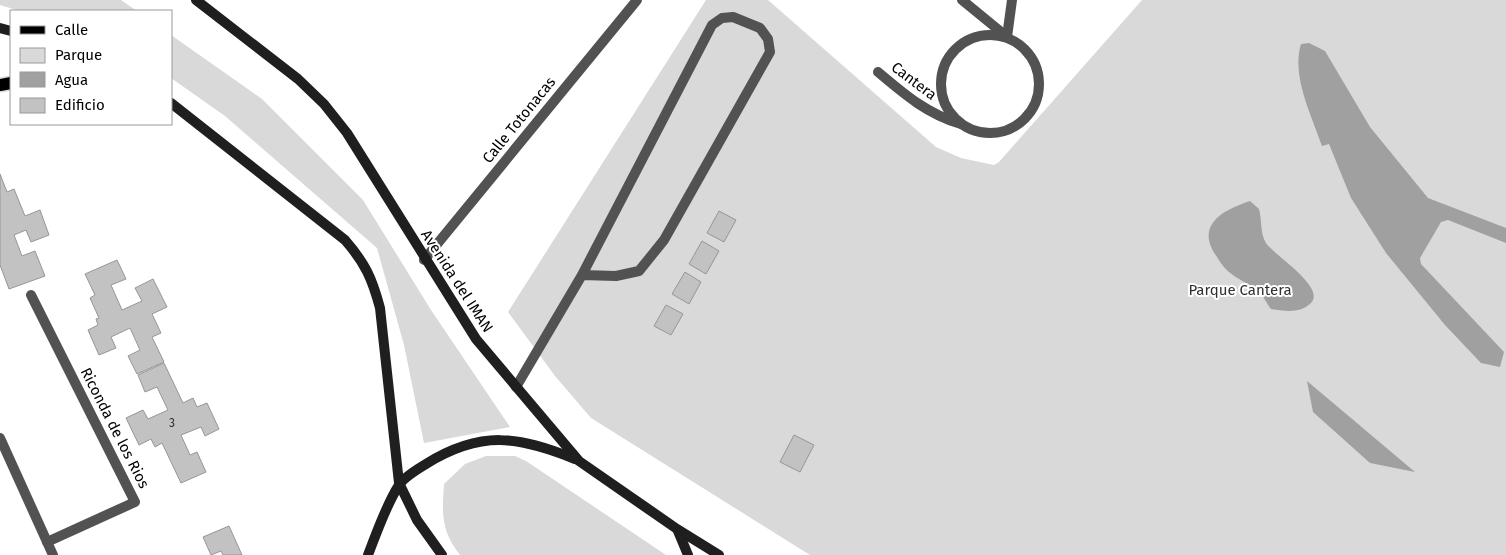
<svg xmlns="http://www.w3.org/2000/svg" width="1506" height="555" font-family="'Fira Sans',sans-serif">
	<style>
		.green { fill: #d9d9d9 }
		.water { fill: #a0a0a0 }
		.building { fill: #c2c2c2; stroke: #969696 }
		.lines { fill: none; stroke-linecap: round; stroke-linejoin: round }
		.primary-casing { stroke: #dbdbdb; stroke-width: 15 }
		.lane { stroke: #525252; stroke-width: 10 }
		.street { stroke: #525252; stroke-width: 10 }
		.secondary { stroke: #1f1f1f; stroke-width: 10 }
		.primary { stroke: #000; stroke-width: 12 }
		.labels { text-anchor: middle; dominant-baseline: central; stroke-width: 4; stroke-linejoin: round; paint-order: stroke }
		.number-label { font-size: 12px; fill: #303030 }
		.street-label { font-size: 15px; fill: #000; stroke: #fff }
		.park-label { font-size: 15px; fill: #303030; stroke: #fff }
	</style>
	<rect width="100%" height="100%" fill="#fff"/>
	<g class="green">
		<polygon points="0,0 121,0 137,11 20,11 0,5"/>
		<polygon points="706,0 768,0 936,147 961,158 994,165 999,162 1142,0 1506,0 1506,555 810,555 591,418 555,376 508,312"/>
		<polygon points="171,35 262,99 363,200 431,310 510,427 424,443 404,345 377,248 225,116 171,78"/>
		<path d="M486,456H515L526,461L666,555H460C441,531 442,514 444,484L465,464Z"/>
	</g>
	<g class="water">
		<path d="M1309,43L1325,51L1370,127L1428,198L1506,228V243L1448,220L1441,222L1420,258L1421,264L1504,352L1500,367L1481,363L1445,325L1386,253L1351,198L1329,144L1322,146C1312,116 1291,76 1301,44Z"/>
		<path d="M1250,201L1259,209C1262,219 1260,234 1266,243C1275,256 1326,287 1311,303C1300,314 1285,311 1271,309C1267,304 1264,297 1260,293C1251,284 1238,280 1229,272C1224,268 1220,262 1217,257C1194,225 1223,210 1250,201Z"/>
		<polygon points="1307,381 1415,472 1370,463 1313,412"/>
	</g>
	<g class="building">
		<polygon points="0,174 7,192 14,189 25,216 40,210 49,235 31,242 26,230 14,235 22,256 35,251 45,276 9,289 0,265"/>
		<polygon points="719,211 736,220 724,242 707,233"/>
		<polygon points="702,241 719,251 706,274 689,264"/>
		<polygon points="117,260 126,279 111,285 122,310 142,301 135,288 153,279 167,307 152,314 161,333 152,337 164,362 137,374 128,356 140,350 130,328 111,337 116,348 99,355 88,330 98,325 96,319 99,318 90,298 95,295 85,274"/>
		<polygon points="685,272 701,282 689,304 672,294"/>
		<polygon points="666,305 683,314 671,335 654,326"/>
		<polygon points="164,363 183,403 193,398 197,407 207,403 219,429 205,436 201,427 181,435 190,455 197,452 206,472 181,483 162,443 155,447 151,439 139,445 126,418 143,410 148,419 168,410 157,387 145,392 138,375"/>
		<polygon points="794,435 814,445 800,472 780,462"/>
		<polygon points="229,526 242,555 223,555 221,551 211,555 203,537"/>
	</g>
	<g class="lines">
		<g class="primary-casing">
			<polyline id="primary" points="0,85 11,83"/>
		</g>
		<g class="lane">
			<polyline points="962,0 1006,36"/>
			<circle cx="990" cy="84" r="49"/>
			<polyline points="1007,37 1012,0"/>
			<path d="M878,72C904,94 927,114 961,124"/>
			<polyline points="31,295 135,502 47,542"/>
			<polyline points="516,387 582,275 712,25 722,18 733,17 760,28 768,39 770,52 664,240 639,271 616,276 582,275"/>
			<polyline points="0,438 53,555"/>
		</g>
		<polyline class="street" points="424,260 637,0"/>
		<g class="secondary">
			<polyline points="196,0 298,79 324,104 347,133 476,339 579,461 677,529 719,555"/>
			<polyline points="0,28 11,31"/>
			<path d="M171,103L345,240C365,263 372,278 380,308L399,483L417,520L442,555"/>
			<polyline points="678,531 688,555"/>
			<path d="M368,555C377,532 386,505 399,485C404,477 418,469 426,464C481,430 518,436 575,459"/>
		</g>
		<use href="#primary" class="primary"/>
	</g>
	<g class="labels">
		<g class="number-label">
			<text x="172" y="423">3</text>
		</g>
		<g class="street-label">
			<text transform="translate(914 81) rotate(37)">Cantera</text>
			<text transform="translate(519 120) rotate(-51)">Calle Totonacas</text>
			<text transform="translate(457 281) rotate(57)">Avenida del IMAN</text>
			<text transform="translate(115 428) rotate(63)">Riconda de los Rios</text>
		</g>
		<g class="park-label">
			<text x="1240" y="290">Parque Cantera</text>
		</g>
	</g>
	<rect x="10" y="10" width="162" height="115" fill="#ffffff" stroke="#999999"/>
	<rect x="20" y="26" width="25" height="8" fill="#000000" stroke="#999999"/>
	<text x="55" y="35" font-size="15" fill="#000000">Calle</text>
	<rect x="20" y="48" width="25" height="15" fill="#d9d9d9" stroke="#999999"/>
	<text x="55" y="60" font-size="15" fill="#000000">Parque</text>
	<rect x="20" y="72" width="25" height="15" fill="#a0a0a0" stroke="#999999"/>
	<text x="55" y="85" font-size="15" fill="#000000">Agua</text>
	<rect x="20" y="98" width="25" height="15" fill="#c2c2c2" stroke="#999999"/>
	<text x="55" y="110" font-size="15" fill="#000000">Edificio</text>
</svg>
